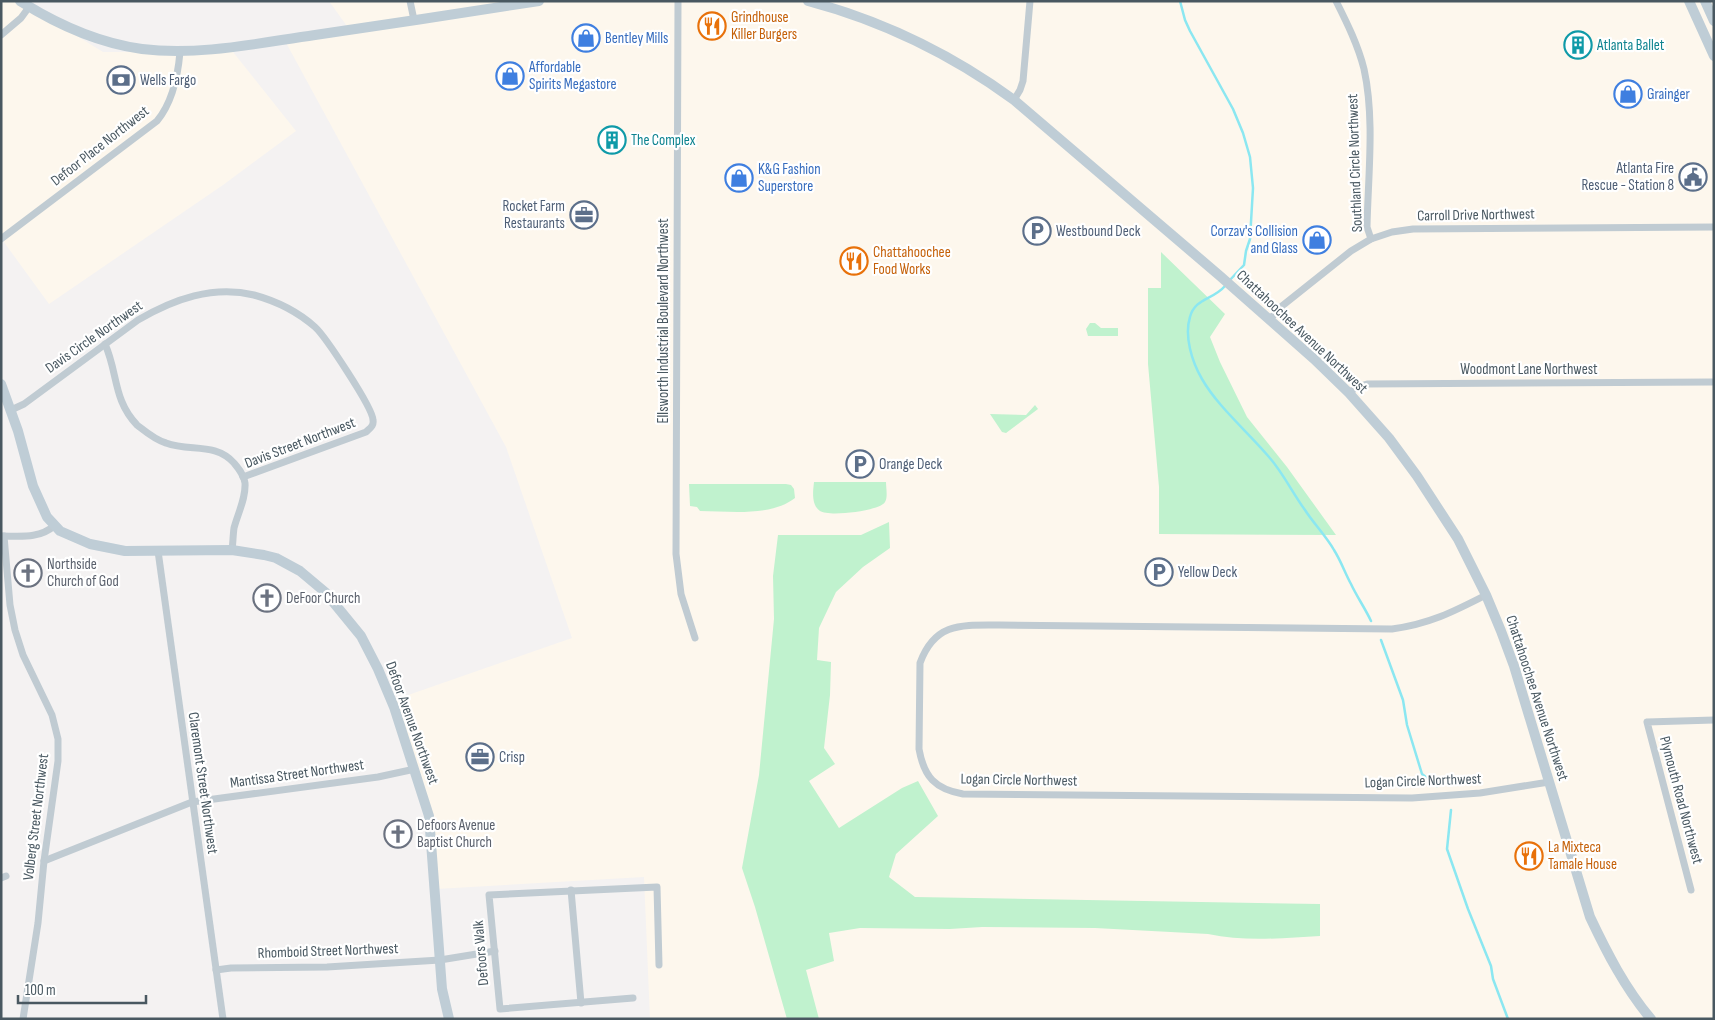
<svg xmlns="http://www.w3.org/2000/svg" width="1715" height="1020" font-family="'Sofia Sans Condensed',sans-serif">
	<style>
		.commercial { fill: #fdf7ed }
		.green { fill: #c0f2ce }
		.lines { fill: none; stroke-linecap: round; stroke-linejoin: round }
		.stream { stroke: #8be7f1; stroke-width: 2.5 }
		.street { stroke: #c0cbd2; stroke-width: 7 }
		.secondary { stroke: #bfcdd6; stroke-width: 10 }
		.labels { text-anchor: middle; dominant-baseline: central; stroke-width: 4.5; stroke-linejoin: round; paint-order: stroke }
		.food-label { font-size: 15px; fill: #c56008; stroke: #fff; text-anchor: start }
		.shop-label { font-size: 15px; fill: #366cbe; stroke: #fff; text-anchor: start }
		.culture-label { font-size: 15px; fill: #0d838f; stroke: #fff; text-anchor: start }
		.service-label { font-size: 15px; fill: #4e5e75; stroke: #fff; text-anchor: start }
		.street-label { font-size: 15px; fill: #495861; stroke: #fff }
		.worship-label { font-size: 15px; fill: #5b616d; stroke: #fff; text-anchor: start }
	</style>
	<rect width="100%" height="100%" fill="#f4f2f2"/>
	<g class="commercial">
		<polygon points="1,1 20,1 103,52 197,52 229,47 296,131 223,185 49,304 1,238"/>
		<polygon points="329,1 1714,1 1714,1019 650,1019 644,877 436,889 429,816 391,701 572,638 506,447 284,39 349,29"/>
	</g>
	<g class="green">
		<polygon points="1161,252 1225,314 1210,337 1220,362 1247,417 1287,467 1336,535 1159,534 1159,487 1148,364 1148,288 1161,288"/>
		<polygon points="1090,323 1095,323 1101,328 1118,328 1118,336 1088,336 1086,329"/>
		<polygon points="1035,405 1038,409 1006,433 1002,432 990,414 1026,415"/>
		<path d="M814,482H886C886,488 888,497 885,502C880,511 829,517 820,511C811,505 813,491 814,482Z"/>
		<path d="M689,484H786L791,485L794,489L795,498C771,517 729,511 700,511L697,507L690,506Z"/>
		<path d="M889,522L890,548L863,567L836,592L819,628L817,660L831,662L830,695L824,748L835,764L809,781L839,828L902,788L918,781L938,816L896,854L889,877L915,897L1320,904V936C1283,938 1245,942 1208,934L1095,928L982,927L950,929L860,928L829,933L834,961L806,970L819,1019H787L755,907L742,868L759,775L774,619L773,576L778,535H861Z"/>
	</g>
	<g class="lines">
		<g class="stream">
			<polyline points="1180,1 1185,20 1190,31 1233,109 1243,133 1250,157 1253,188 1250,239 1246,251 1244,265 1229,281"/>
			<path d="M1225,286C1213,300 1195,298 1190,317C1184,336 1192,362 1202,379C1218,407 1248,432 1269,457C1283,473 1292,492 1305,510C1314,524 1326,536 1334,550C1341,561 1345,573 1351,584C1357,597 1365,608 1371,621"/>
			<polyline points="1381,640 1403,700 1407,725 1422,774 1437,786"/>
			<polyline points="1451,810 1447,849 1468,909 1491,966 1493,979 1508,1019"/>
		</g>
		<g class="street">
			<polyline points="410,1 414,20"/>
			<polyline points="678,1 676,554 681,594 695,638"/>
			<path d="M1336,1C1347,23 1358,45 1364,69C1375,119 1368,176 1367,227L1371,239"/>
			<polyline points="1,35 21,18 29,7"/>
			<polyline points="1014,100 1020,90 1023,81 1030,1"/>
			<path d="M1,239L157,121C172,103 178,75 180,52"/>
			<polyline points="1269,320 1282,306 1351,251 1371,239 1392,232 1413,229 1714,227"/>
			<path d="M105,344C118,373 113,400 137,425C146,432 155,440 166,443C190,452 215,442 234,463C239,469 244,475 245,483C246,498 238,513 234,528C233,535 233,543 232,550"/>
			<polyline points="1349,393 1357,387 1367,384 1712,382"/>
			<path d="M11,410L24,404L138,320C174,299 213,285 254,295C276,301 298,312 315,327C325,336 373,408 373,420C374,426 370,428 366,432L243,477"/>
			<path d="M1,536C20,536 39,539 54,526"/>
			<polyline points="4,536 10,605 15,630 23,655 52,715 58,739 58,761 44,861 38,923 23,1019"/>
			<polyline points="158,551 223,1019"/>
			<path d="M1486,595C1453,612 1429,624 1392,629L1000,625C962,625 935,622 920,663L919,749C924,777 935,789 963,794L1412,798L1480,793L1549,782"/>
			<polyline points="44,861 192,802 378,777 415,769"/>
			<polyline points="1,878 6,876"/>
			<polyline points="571,890 581,1003"/>
			<polyline points="1691,890 1647,722 1714,720"/>
			<polyline points="216,970 231,968 327,967 440,960 495,951"/>
			<polyline points="633,998 500,1009 489,895 657,887 659,965"/>
		</g>
		<g class="secondary">
			<path d="M20,1C58,25 98,43 142,49C200,56 258,43 315,35C390,24 464,13 539,1"/>
			<path d="M808,1C883,21 951,54 1014,100L1220,276L1314,359L1349,393L1389,438L1417,476L1458,539L1486,595L1501,631L1514,666L1590,917C1607,953 1625,988 1651,1019"/>
			<polyline points="1689,1 1714,56"/>
			<polyline points="1705,1 1714,21"/>
			<polyline points="1,384 18,431 33,486 47,517 60,531 90,544 125,551 232,550 264,555 276,558 300,571 325,592 361,636 378,669 394,707 429,816 442,989 449,1019"/>
		</g>
	</g>
	<defs>
		<g id="restaurant-ring" transform="scale(1.4375)"><circle r="9.5" fill="#fff" stroke="#e8710a" stroke-width="1.5"/><path d="M-5-6h1v4h1v-4h1v4h1v-4h1v5L-1.5 .5V6h-2V.5L-5-1ZM5-6V6H3V1.5H1.5Q1.5-4 5-6Z" fill="#e8710a"/></g>
		<g id="shop-ring" transform="scale(1.4375)"><circle r="9.5" fill="#fff" stroke="#3f7fe0" stroke-width="1.5"/><path d="M-5-2.5h2.3a2.7 3.5 0 0 1 5.4 0H5L5.5 6h-11ZM-1.5-2.5h3a1.5 2.3 0 0 0-3 0Z" fill="#3f7fe0"/></g>
		<g id="building-ring" transform="scale(1.4375)"><circle r="9.5" fill="#fff" stroke="#0f9aa8" stroke-width="1.5"/><path d="M-4-6H4V6H1V3H-1V6H-4ZM-2.5-4.3h1.7v1.8h-1.7ZM.8-4.3h1.7v1.8H.8ZM-2.5-1h1.7V.8h-1.7ZM.8-1h1.7V.8H.8Z" fill="#0f9aa8"/></g>
		<g id="bank-ring" transform="scale(1.4375)"><circle r="9.5" fill="#fff" stroke="#5c6f8a" stroke-width="1.5"/><path d="M-6-4H6V4H-6ZM0-2.3a2.3 2.3 0 1 0 0 4.6a2.3 2.3 0 1 0 0-4.6Z" fill="#5c6f8a"/></g>
		<g id="civic-ring" transform="scale(1.4375)"><circle r="9.5" fill="#fff" stroke="#5c6f8a" stroke-width="1.5"/><path d="M-.6-6.5H3V-4.5H.6V-3L4-1V1h2V6H-6V1h2V-1L-.6-3ZM-1.2 2.5V6h2.4V2.5Z" fill="#5c6f8a"/></g>
		<g id="office-ring" transform="scale(1.4375)"><circle r="9.5" fill="#fff" stroke="#5c6f8a" stroke-width="1.5"/><path d="M-6-3h4V-5.5h4V-3h4V5H-6ZM-1-4.5V-3h2v-1.5ZM-6 0V1H6V0Z" fill="#5c6f8a"/></g>
		<g id="parking-ring" transform="scale(1.4375)"><circle r="9.5" fill="#fff" stroke="#5c6f8a" stroke-width="1.5"/><path d="M-3.5-5.5H1a3.5 3.5 0 0 1 0 7H-1V5.5H-3.5ZM-1-3.4V-.6H.8a1.4 1.4 0 0 0 0-2.8Z" fill="#5c6f8a"/></g>
		<g id="church-ring" transform="scale(1.4375)"><circle r="9.5" fill="#fff" stroke="#6b7280" stroke-width="1.5"/><path d="M-1.2-6h2.4v3.5h3.3v2.4h-3.3V6h-2.4V-.1h-3.3v-2.4h3.3Z" fill="#6b7280"/></g>
	</defs>
	<g fill-rule="evenodd">
		<use href="#restaurant-ring" x="712" y="26"/>
		<use href="#shop-ring" x="586" y="38"/>
		<use href="#building-ring" x="1578" y="45"/>
		<use href="#shop-ring" x="510" y="76"/>
		<use href="#bank-ring" x="121" y="80"/>
		<use href="#shop-ring" x="1628" y="94"/>
		<use href="#building-ring" x="612" y="140"/>
		<use href="#civic-ring" x="1693" y="177"/>
		<use href="#shop-ring" x="739" y="178"/>
		<use href="#office-ring" x="584" y="215"/>
		<use href="#parking-ring" x="1037" y="231"/>
		<use href="#shop-ring" x="1317" y="240"/>
		<use href="#restaurant-ring" x="854" y="261"/>
		<use href="#parking-ring" x="860" y="464"/>
		<use href="#parking-ring" x="1159" y="572"/>
		<use href="#church-ring" x="28" y="573"/>
		<use href="#church-ring" x="267" y="598"/>
		<use href="#office-ring" x="480" y="757"/>
		<use href="#church-ring" x="398" y="834"/>
		<use href="#restaurant-ring" x="1529" y="856"/>
	</g>
	<g class="labels">
		<g class="food-label">
			<text x="731" y="17">Grindhouse<tspan x="731" dy="17">Killer Burgers</tspan></text>
			<text x="873" y="252">Chattahoochee<tspan x="873" dy="17">Food Works</tspan></text>
			<text x="1548" y="847">La Mixteca<tspan x="1548" dy="17">Tamale House</tspan></text>
		</g>
		<g class="shop-label">
			<text x="605" y="38">Bentley Mills</text>
			<text x="529" y="67">Affordable<tspan x="529" dy="17">Spirits Megastore</tspan></text>
			<text x="1647" y="94">Grainger</text>
			<text x="758" y="169">K&amp;G Fashion<tspan x="758" dy="17">Superstore</tspan></text>
			<text x="1298" y="231" text-anchor="end">Corzav's Collision<tspan x="1298" dy="17">and Glass</tspan></text>
		</g>
		<g class="culture-label">
			<text x="1597" y="45">Atlanta Ballet</text>
			<text x="631" y="140">The Complex</text>
		</g>
		<g class="service-label">
			<text x="140" y="80">Wells Fargo</text>
			<text x="1674" y="168" text-anchor="end">Atlanta Fire<tspan x="1674" dy="17">Rescue - Station 8</tspan></text>
			<text x="565" y="206" text-anchor="end">Rocket Farm<tspan x="565" dy="17">Restaurants</tspan></text>
			<text x="1056" y="231">Westbound Deck</text>
			<text x="879" y="464">Orange Deck</text>
			<text x="1178" y="572">Yellow Deck</text>
			<text x="499" y="757">Crisp</text>
		</g>
		<g class="street-label">
			<text transform="translate(100 146) rotate(-38)">Defoor Place Northwest</text>
			<text transform="translate(1355 163) rotate(-92)">Southland Circle Northwest</text>
			<text transform="translate(1476 215) rotate(-1)">Carroll Drive Northwest</text>
			<text transform="translate(663 321) rotate(-90)">Ellsworth Industrial Boulevard Northwest</text>
			<text transform="translate(1302 332) rotate(43)">Chattahoochee Avenue Northwest</text>
			<text transform="translate(94 337) rotate(-35)">Davis Circle Northwest</text>
			<text x="1529" y="369">Woodmont Lane Northwest</text>
			<text transform="translate(300 443) rotate(-21)">Davis Street Northwest</text>
			<text transform="translate(1537 698) rotate(72)">Chattahoochee Avenue Northwest</text>
			<text transform="translate(412 723) rotate(70)">Defoor Avenue Northwest</text>
			<text transform="translate(297 774) rotate(-8)">Mantissa Street Northwest</text>
			<text transform="translate(1019 780) rotate(1)">Logan Circle Northwest</text>
			<text transform="translate(1423 781) rotate(-2)">Logan Circle Northwest</text>
			<text transform="translate(203 783) rotate(82)">Claremont Street Northwest</text>
			<text transform="translate(1681 800) rotate(75)">Plymouth Road Northwest</text>
			<text transform="translate(36 817) rotate(-83)">Volberg Street Northwest</text>
			<text transform="translate(328 951) rotate(-2)">Rhomboid Street Northwest</text>
			<text transform="translate(481 953) rotate(-95)">Defoors Walk</text>
		</g>
		<g class="worship-label">
			<text x="47" y="564">Northside<tspan x="47" dy="17">Church of God</tspan></text>
			<text x="286" y="598">DeFoor Church</text>
			<text x="417" y="825">Defoors Avenue<tspan x="417" dy="17">Baptist Church</tspan></text>
		</g>
	</g>
	<rect width="1715" height="1020" fill="none" stroke="#495861" stroke-width="5"/>
	<path d="M18 995v8h128v-8" fill="none" stroke="#495861" stroke-width="2.5"/>
	<text x="25" y="995" font-size="15" fill="#495861" stroke="#ffffff" stroke-width="4" paint-order="stroke">100 m</text>
</svg>
